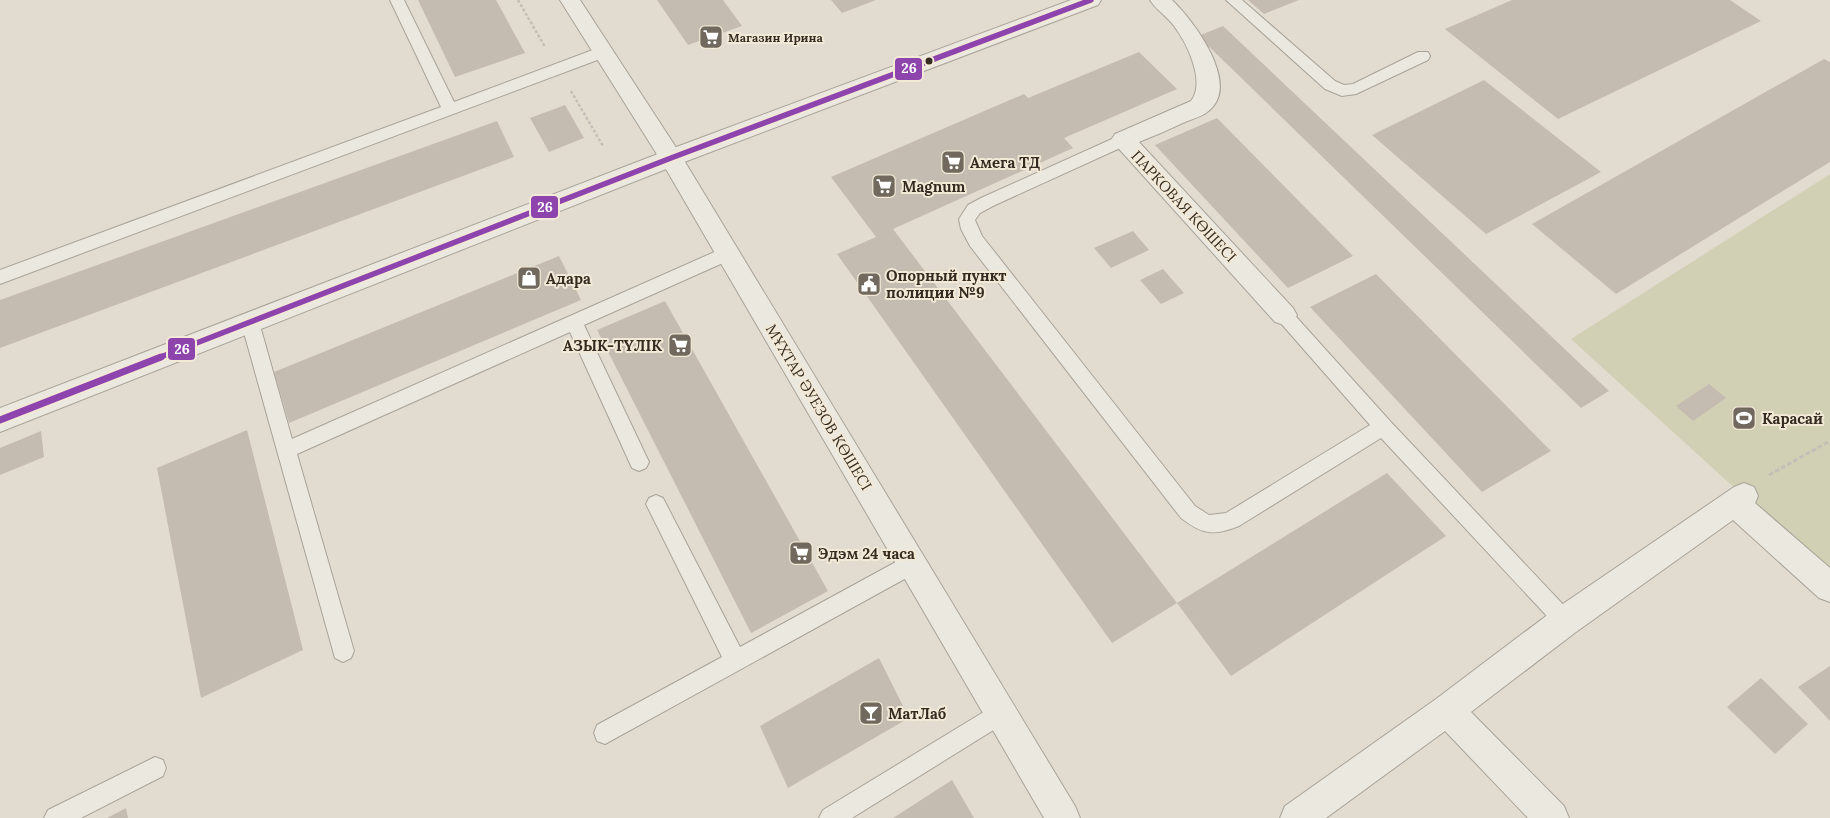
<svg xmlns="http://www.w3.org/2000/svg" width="1830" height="818" font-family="Lora,serif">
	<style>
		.green { fill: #d1d0b4 }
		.building { fill: #c5bcb1 }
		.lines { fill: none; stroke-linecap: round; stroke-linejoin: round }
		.service-casing { stroke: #a8a298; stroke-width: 2 }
		.minor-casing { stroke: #a8a298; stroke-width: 2 }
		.tertiary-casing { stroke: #a8a298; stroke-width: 2 }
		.path-far1 { stroke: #c3bfb7; stroke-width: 2.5; stroke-dasharray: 3 2; stroke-linecap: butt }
		.path { stroke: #c3bfb7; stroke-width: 3; stroke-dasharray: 4.5 2.5; stroke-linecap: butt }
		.service { fill: #ebe8e0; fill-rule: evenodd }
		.minor { fill: #ebe8e0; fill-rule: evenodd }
		.tertiary { fill: #ebe8e0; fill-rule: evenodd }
		.bus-1-far1-casing { stroke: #f2e9d7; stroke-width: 9 }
		.bus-1-casing { stroke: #f2e9d7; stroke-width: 11 }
		.bus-1-far1 { stroke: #8e44ad; stroke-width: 5.5 }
		.bus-1 { stroke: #8e44ad; stroke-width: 7 }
		.bus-dot { fill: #362b21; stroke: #f2e9d7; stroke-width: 2 }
		.labels { text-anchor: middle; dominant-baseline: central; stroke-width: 4; stroke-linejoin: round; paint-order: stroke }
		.far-poi-label { font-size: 12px; font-weight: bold; fill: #362b21; stroke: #f2e9d7; text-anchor: start }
		.poi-label { font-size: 15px; font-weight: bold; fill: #362b21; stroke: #f2e9d7; text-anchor: start }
		.street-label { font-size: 15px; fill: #362b21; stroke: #f2e9d7 }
		.line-badge { stroke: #f2e9d7; stroke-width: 2 }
		.badge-label { font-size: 14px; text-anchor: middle; font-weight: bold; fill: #fff }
	</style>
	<rect width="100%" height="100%" fill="#e2dcd0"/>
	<polygon class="green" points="1830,174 1830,575 1571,339"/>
	<g class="building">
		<polygon points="418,0 496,0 525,53 455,77"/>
		<polygon points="657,0 723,0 742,26 688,45"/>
		<polygon points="831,0 876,0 842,13"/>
		<polygon points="1248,0 1299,0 1264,14"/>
		<polygon points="1512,0 1730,0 1761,21 1558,119 1445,29"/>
		<polygon points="1223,26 1609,391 1581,408 1198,36"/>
		<polygon points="1139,52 1177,89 1064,138 1073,148 893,229 1177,603 1112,643 837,254 876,237 831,177 1024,94 1028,98"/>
		<polygon points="1824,59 1830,62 1830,162 1616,294 1532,224"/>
		<polygon points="1484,80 1601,172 1486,234 1372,135"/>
		<polygon points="565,105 584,138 549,152 530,118"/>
		<polygon points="1217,118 1353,256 1288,288 1155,145"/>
		<polygon points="497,121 514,157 0,348 0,300"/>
		<polygon points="1133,231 1149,250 1111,268 1094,248"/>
		<polygon points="559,256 581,300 289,423 274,372"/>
		<polygon points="1163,269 1184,293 1161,304 1140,280"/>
		<polygon points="1376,274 1551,451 1482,492 1310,307"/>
		<polygon points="665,301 828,591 751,633 597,330"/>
		<polygon points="1709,384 1726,398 1693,421 1676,406"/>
		<polygon points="247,430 303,650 201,698 157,468"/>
		<polygon points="41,431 44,457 0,475 0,448"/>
		<polygon points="1387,473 1446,536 1231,676 1177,603"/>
		<polygon points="879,658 909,718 788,788 760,726"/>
		<polygon points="1830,666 1830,721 1798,687"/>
		<polygon points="1761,678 1808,724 1775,754 1727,707"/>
		<polygon points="952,780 974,818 893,818"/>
		<polygon points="126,808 128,818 107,818"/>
	</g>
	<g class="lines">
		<g class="service-casing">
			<g id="service">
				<polygon points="390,0 404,0 454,102 598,48 608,48 610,52 608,56 0,284 0,270 441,107"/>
				<polygon points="1226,0 1242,0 1335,81 1344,85 1353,84 1418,52 1428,52 1430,56 1428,60 1356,94 1342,96 1325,89"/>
				<path d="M1123,134L1129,136L1131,140L1129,144L993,206L980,213L975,220L982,236L1195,506L1209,515L1226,513L1370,425L1278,320L1275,315L1278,310L1284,308L1290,310L1390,421L1572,614L1576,621L1572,628L1565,631L1558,628L1381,438L1239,526C1214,536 1203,535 1181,518L970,246L961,229L959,219L968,205L981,198Z"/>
				<polygon points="728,246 734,248 736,253 734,258 584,325 649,462 646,468 639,471 632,468 570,332 297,454 354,651 351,658 343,662 335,658 241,322 244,317 250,315 256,317 259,322 292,439"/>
				<polygon points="656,495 663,498 740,647 905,557 912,554 919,557 922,564 919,571 605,744 597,741 594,733 597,725 722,657 646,504 649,498"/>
				<polygon points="1000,702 1008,705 1011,713 1008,721 852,818 819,818 823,810"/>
				<polygon points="155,757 163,760 166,768 163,776 81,818 44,818 48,810"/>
			</g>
		</g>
		<g class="minor-casing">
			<g id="minor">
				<polygon points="1071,0 1101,0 1098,5 679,164 0,432 0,408 663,152"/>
				<path d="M1150,0H1172C1194,21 1244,87 1206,113C1200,117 1192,119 1185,122C1170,129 1154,136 1139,142L1293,308L1297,315L1293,322L1284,325L1275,322L1111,140L1115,134L1191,101C1206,82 1187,43 1174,26C1167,16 1156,10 1150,0Z"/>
				<polygon points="1744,483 1754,487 1758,496 1755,503 1830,568 1830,602 1819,598 1733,520 1576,632 1471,712 1564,806 1569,818 1528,818 1445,731 1326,818 1280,818 1285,806 1436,699 1554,610 1734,487"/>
			</g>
		</g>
		<g class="tertiary-casing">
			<polygon id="tertiary" points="560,0 580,0 679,152 1075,806 1080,818 1044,818 663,164"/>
		</g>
		<g class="path-far1">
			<polyline points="518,0 545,47"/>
			<polyline points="571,91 603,146"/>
		</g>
		<polyline class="path" points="1769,475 1830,441"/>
		<use href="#service" class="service"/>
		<use href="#minor" class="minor"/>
		<use href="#tertiary" class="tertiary"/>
		<g class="bus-1-far1-casing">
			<polyline id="bus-1-far1" points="158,358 671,158 1091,0"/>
		</g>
		<g class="bus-1-casing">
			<polyline id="bus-1" points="0,420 161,357"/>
		</g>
		<use href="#bus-1-far1" class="bus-1-far1"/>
		<use href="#bus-1" class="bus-1"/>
	</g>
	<defs>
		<g id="supermarket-square" transform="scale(1.25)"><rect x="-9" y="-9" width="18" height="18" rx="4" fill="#72695e" stroke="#f2e9d7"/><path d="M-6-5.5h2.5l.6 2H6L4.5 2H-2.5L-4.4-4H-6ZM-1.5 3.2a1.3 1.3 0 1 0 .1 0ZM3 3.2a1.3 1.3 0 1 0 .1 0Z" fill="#fff"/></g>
		<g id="shop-square" transform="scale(1.25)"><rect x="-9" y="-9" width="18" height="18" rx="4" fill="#72695e" stroke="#f2e9d7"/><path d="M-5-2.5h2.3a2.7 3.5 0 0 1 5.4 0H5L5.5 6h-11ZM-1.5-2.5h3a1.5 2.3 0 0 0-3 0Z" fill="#fff"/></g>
		<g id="civic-square" transform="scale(1.25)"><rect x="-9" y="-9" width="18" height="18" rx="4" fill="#72695e" stroke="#f2e9d7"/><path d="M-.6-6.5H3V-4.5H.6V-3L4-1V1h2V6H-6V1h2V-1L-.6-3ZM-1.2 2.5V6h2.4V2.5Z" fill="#fff"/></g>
		<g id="stadium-square" transform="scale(1.25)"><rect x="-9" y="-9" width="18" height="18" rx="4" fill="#72695e" stroke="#f2e9d7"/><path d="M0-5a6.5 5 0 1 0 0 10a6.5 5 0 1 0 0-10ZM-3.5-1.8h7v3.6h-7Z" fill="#fff"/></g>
		<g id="bar-square" transform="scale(1.25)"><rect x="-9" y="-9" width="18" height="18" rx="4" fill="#72695e" stroke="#f2e9d7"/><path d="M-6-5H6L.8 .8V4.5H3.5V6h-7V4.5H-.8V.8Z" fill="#fff"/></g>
	</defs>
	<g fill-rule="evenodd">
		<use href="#supermarket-square" x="711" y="37"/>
		<use href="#supermarket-square" x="953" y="162"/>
		<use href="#supermarket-square" x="884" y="186"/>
		<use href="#shop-square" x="529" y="278"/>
		<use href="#civic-square" x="869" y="284"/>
		<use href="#supermarket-square" x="680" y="345"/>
		<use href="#stadium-square" x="1744" y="418"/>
		<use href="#supermarket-square" x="801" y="553"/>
		<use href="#bar-square" x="871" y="713"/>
	</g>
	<circle class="bus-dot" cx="929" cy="61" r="4.5"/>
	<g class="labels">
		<g class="far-poi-label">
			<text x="728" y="37">Магазин Ирина</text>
		</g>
		<g class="poi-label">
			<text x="970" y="162">Амега ТД</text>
			<text x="902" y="186">Magnum</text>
			<text x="886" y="275">Опорный пункт<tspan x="886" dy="17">полиции №9</tspan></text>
			<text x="546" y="278">Адара</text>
			<text x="662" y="345" text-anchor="end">АЗЫК-TYЛIK</text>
			<text x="1762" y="418">Карасай</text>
			<text x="818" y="553">Эдэм 24 часа</text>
			<text x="888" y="713">МатЛаб</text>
		</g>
		<g class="street-label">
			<text transform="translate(1184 206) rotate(47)">ПАРКОВАЯ КӨШЕСІ</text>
			<text transform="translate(819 407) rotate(59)">МҰХТАР ӘУЕЗОВ КӨШЕСІ</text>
		</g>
	</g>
	<g class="line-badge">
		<rect x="894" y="57" width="29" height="24" rx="5" fill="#8e44ad"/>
		<rect x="530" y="195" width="29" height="24" rx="5" fill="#8e44ad"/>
		<rect x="167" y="337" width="29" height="24" rx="5" fill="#8e44ad"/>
	</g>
	<g class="badge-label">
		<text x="909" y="73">26</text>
		<text x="545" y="212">26</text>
		<text x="182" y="354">26</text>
	</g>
</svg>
